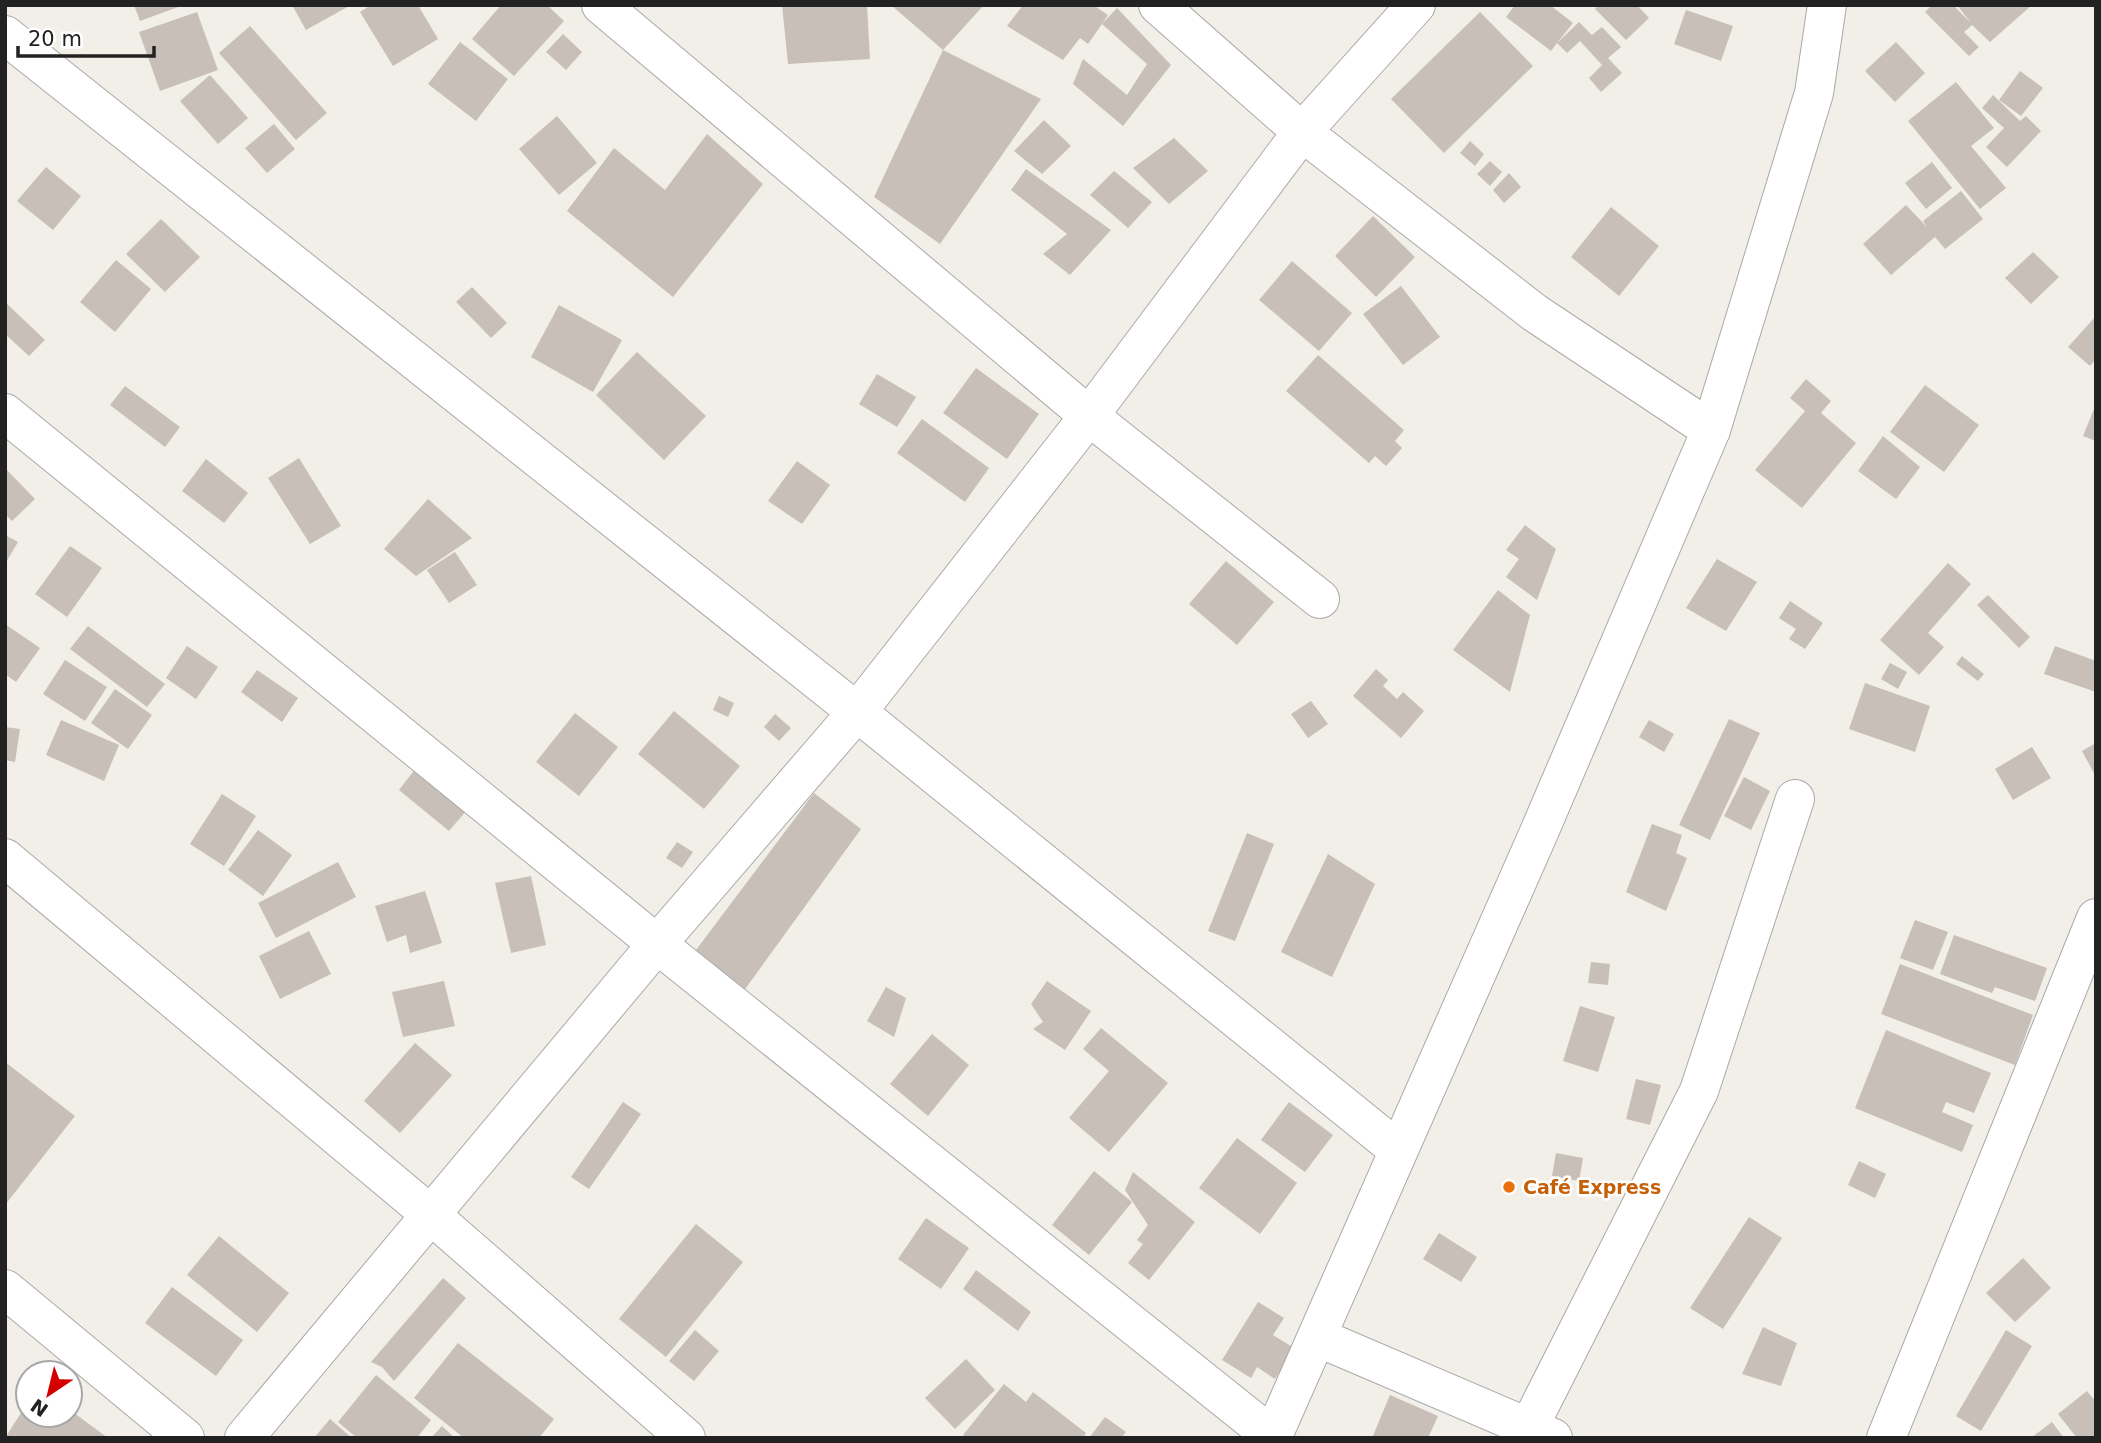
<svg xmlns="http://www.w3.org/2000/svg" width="2101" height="1443" font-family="'DejaVu Sans',sans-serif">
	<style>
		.building { fill: #c7bfb8 }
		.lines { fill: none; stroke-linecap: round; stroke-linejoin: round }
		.street-casing { stroke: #a9a9a9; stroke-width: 40 }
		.street { stroke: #fff; stroke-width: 38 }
		.food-dot { fill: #e8710a; stroke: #fff; stroke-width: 2.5 }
		.labels { text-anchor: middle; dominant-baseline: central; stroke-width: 5; stroke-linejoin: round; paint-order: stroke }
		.food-label { font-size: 19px; font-weight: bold; fill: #c56008; stroke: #fff; text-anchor: start }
	</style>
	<rect width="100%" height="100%" fill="#f2efe9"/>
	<g class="building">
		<polygon points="134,5 181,5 181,6 140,21"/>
		<polygon points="292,5 351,5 306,30"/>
		<polygon points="371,5 418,5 438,39 393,66 360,12"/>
		<polygon points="501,5 547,5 564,21 514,76 472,39"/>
		<polygon points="782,5 867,5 870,59 788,64"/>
		<polygon points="891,5 984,5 943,50"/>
		<polygon points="1023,5 1093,5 1108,15 1102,24 1117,8 1171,65 1123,126 1073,84 1083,59 1127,95 1147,64 1102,24 1088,44 1080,38 1063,60 1007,26"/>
		<polygon points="1515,5 1550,5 1573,23 1557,43 1579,22 1592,35 1602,27 1621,47 1608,58 1622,73 1601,92 1589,78 1602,65 1580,41 1567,53 1557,43 1551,51 1506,17"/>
		<polygon points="1599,5 1637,5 1649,18 1626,40 1595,9"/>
		<polygon points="1932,5 1953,5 1971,23 1957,5 2032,5 1990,42 1972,25 1964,32 1979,47 1969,56 1925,12"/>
		<polygon points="1686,10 1733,26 1721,61 1674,44"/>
		<polygon points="197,12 218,70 160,91 139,32"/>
		<polygon points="1480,12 1533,66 1444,153 1391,99"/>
		<polygon points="250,26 327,113 296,140 219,53"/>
		<polygon points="563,34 582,52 566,70 546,52"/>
		<polygon points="460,42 508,79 476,121 428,84"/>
		<polygon points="1896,42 1925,73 1895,102 1865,71"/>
		<polygon points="943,50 1041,99 940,244 874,197"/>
		<polygon points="2020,71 2043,88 2021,116 1999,100"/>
		<polygon points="210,75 248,118 218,144 180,101"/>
		<polygon points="1956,82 1994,128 1971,146 2006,188 1980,209 1908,121"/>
		<polygon points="1993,95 2020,121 2026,116 2041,131 2007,167 1986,147 2004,128 1982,108"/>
		<polygon points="557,116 597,163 559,195 519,149"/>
		<polygon points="1044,120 1071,146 1042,174 1014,151"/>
		<polygon points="274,124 295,149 267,173 245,148"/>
		<polygon points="707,134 763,184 673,297 567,211 614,148 665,190"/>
		<polygon points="1174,138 1208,171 1169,204 1133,168"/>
		<polygon points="1470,141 1484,154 1475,166 1460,153"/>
		<polygon points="1490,161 1502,172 1490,186 1477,174"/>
		<polygon points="1932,162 1952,188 1926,209 1905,183"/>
		<polygon points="46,167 81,196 53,230 17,201"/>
		<polygon points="1026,169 1111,230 1070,275 1043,254 1067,234 1011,190"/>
		<polygon points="1114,171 1152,202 1128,228 1090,195"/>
		<polygon points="1509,173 1521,187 1504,203 1493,190"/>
		<polygon points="1961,191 1983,219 1945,249 1935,237 1891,275 1863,244 1906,205 1927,227 1923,221"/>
		<polygon points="1611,207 1659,246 1619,296 1571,257"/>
		<polygon points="1373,216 1415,257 1376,297 1335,256"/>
		<polygon points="161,219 200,257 165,292 126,254"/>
		<polygon points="2033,252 2059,277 2031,304 2005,278"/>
		<polygon points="116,260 151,289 115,332 80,302"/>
		<polygon points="1292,261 1352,313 1319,351 1259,300"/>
		<polygon points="1401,286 1440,337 1403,365 1363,314"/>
		<polygon points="472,287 507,323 491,338 456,302"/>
		<polygon points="5,302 45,340 29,356 5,334"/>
		<polygon points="559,305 622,340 593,392 531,357"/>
		<polygon points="2096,316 2096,359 2090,366 2068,347"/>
		<polygon points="637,352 706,416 664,460 596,395"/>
		<polygon points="1318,355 1404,430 1395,441 1402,448 1386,466 1375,456 1369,463 1286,391"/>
		<polygon points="976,368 1039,414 1007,459 943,413"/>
		<polygon points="877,374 916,397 897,427 859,404"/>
		<polygon points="1806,379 1831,401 1821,413 1856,443 1802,508 1755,470 1805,411 1790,398"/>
		<polygon points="1925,385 1979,425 1944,472 1890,432"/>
		<polygon points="125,386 180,427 165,447 110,405"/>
		<polygon points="2096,404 2096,441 2083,436"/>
		<polygon points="922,419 989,468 965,502 897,453"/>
		<polygon points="1883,436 1920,467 1896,499 1858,471"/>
		<polygon points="299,458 341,526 310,544 268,478"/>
		<polygon points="206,459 248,493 224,523 182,491"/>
		<polygon points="797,461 830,485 802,524 768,501"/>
		<polygon points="5,468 35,499 12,521 5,514"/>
		<polygon points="428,499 472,538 416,576 384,549"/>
		<polygon points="1525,525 1556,549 1537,600 1506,577 1519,559 1506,550"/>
		<polygon points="5,535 18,542 5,564"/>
		<polygon points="70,546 102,568 67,617 35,594"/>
		<polygon points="455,552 477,585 449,603 427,570"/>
		<polygon points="1717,559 1757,582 1726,631 1686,608"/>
		<polygon points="1226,561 1274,602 1237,645 1189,604"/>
		<polygon points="1948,563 1971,584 1928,633 1944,647 1919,675 1880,640"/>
		<polygon points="1498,590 1530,615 1510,692 1453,650"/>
		<polygon points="1988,595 2030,637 2019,648 1977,605"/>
		<polygon points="1790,601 1823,623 1805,649 1789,639 1796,629 1779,618"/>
		<polygon points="5,624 40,648 16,682 5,674"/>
		<polygon points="88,626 165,684 147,707 70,649"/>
		<polygon points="187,646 218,667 196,699 166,678"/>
		<polygon points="2055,646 2096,661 2096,692 2044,674"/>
		<polygon points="1962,656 1984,674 1978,681 1956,664"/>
		<polygon points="65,660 107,687 85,721 43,694"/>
		<polygon points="1890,663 1907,672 1898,689 1881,679"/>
		<polygon points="1376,669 1388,680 1383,686 1397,699 1403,692 1424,711 1401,738 1353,696"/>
		<polygon points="257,670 298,698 282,722 241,692"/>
		<polygon points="1865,683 1930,706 1915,752 1849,729"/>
		<polygon points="115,689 152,715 128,749 91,723"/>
		<polygon points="719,696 734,703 728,717 713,710"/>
		<polygon points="1311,701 1328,724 1308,738 1291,714"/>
		<polygon points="674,711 740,766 704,809 638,754"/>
		<polygon points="575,713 618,747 579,796 536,762"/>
		<polygon points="775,714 791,728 779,741 764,727"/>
		<polygon points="1729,719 1760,733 1710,840 1679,825"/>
		<polygon points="61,720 119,745 104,781 46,755"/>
		<polygon points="1649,720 1674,734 1664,752 1639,737"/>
		<polygon points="5,727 20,729 15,762 5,760"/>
		<polygon points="2096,743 2096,777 2082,751"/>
		<polygon points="2032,747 2051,778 2013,800 1995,769"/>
		<polygon points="416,768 467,810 449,831 399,790"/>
		<polygon points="1744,777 1770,791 1751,830 1724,816"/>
		<polygon points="814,793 861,829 743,992 693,954"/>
		<polygon points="222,794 256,816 224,866 190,844"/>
		<polygon points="1652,824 1682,835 1676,853 1687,858 1666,911 1626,892"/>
		<polygon points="258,830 292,855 263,896 228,870"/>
		<polygon points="1247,833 1274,844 1235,941 1208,931"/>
		<polygon points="677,842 693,852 682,868 666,858"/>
		<polygon points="1328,854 1375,884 1332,977 1281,952"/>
		<polygon points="338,862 356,897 276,938 258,903"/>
		<polygon points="531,876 546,945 511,953 495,883"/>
		<polygon points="425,891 442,943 410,953 406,935 387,942 375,906"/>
		<polygon points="1915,920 1948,932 1933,970 1900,958"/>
		<polygon points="309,931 331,974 280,999 259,956"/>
		<polygon points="1954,935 2047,968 2035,1001 1995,987 1992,993 1940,974"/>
		<polygon points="1591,962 1610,964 1608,985 1588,983"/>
		<polygon points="1900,964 2033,1015 2015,1065 1881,1014"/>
		<polygon points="444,981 455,1026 403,1037 392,992"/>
		<polygon points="1047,981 1091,1011 1065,1050 1033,1029 1043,1022 1031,1004"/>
		<polygon points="886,987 906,998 894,1037 867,1021"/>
		<polygon points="1580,1006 1615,1017 1598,1072 1563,1061"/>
		<polygon points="1101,1028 1168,1083 1109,1152 1069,1118 1109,1071 1083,1049"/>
		<polygon points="1886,1030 1991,1073 1974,1113 1946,1102 1942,1112 1973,1125 1962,1152 1855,1108"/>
		<polygon points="932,1034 969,1065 928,1116 890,1084"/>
		<polygon points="415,1043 452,1075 400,1133 364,1101"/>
		<polygon points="5,1062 75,1116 5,1205"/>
		<polygon points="1636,1079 1661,1085 1650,1125 1626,1119"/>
		<polygon points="623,1102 641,1114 589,1189 571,1177"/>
		<polygon points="1289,1102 1333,1135 1305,1172 1261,1140"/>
		<polygon points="1237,1138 1297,1183 1260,1234 1199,1188"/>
		<polygon points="1556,1153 1583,1158 1579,1181 1552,1176"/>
		<polygon points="1859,1161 1886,1174 1875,1198 1848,1185"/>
		<polygon points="1094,1171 1132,1202 1089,1255 1052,1225"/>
		<polygon points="1133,1172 1195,1222 1149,1280 1128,1263 1143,1244 1137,1240 1148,1225 1125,1190"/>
		<polygon points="1749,1217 1782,1238 1723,1329 1690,1308"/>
		<polygon points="926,1218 969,1248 941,1289 898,1259"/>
		<polygon points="696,1224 743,1262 666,1357 619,1319"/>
		<polygon points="1439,1233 1477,1257 1461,1282 1423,1259"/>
		<polygon points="219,1236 289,1293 257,1332 187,1275"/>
		<polygon points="2023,1258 2051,1288 2015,1322 1986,1293"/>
		<polygon points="976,1270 1031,1312 1018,1331 963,1289"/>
		<polygon points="443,1278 466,1298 394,1381 382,1367 371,1362"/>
		<polygon points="172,1287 243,1340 216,1376 145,1323"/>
		<polygon points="1258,1302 1284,1318 1273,1335 1294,1348 1275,1379 1257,1367 1251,1378 1222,1360"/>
		<polygon points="1763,1327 1797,1343 1781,1386 1742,1374"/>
		<polygon points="695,1330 719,1351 694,1381 669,1361"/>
		<polygon points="2006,1330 2032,1346 1981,1431 1956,1416"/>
		<polygon points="458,1343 554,1419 539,1438 464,1438 414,1398"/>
		<polygon points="966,1359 995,1390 955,1429 925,1398"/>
		<polygon points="376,1375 431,1420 417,1438 357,1438 338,1422"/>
		<polygon points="1004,1384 1026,1402 1033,1392 1086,1433 1083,1438 966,1438 963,1435"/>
		<polygon points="2087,1391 2096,1402 2096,1438 2077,1438 2058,1414"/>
		<polygon points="1390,1395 1438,1416 1428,1438 1372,1438"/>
		<polygon points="28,1402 28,1415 70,1415 70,1410 108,1438 5,1438"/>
		<polygon points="1105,1417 1126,1432 1121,1438 1089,1438"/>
		<polygon points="330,1419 352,1438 314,1438"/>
		<polygon points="2052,1422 2064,1438 2031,1438"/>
		<polygon points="442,1426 455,1438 431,1438"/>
	</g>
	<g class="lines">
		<g class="street-casing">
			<g id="street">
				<polyline points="601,5 1089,416 1320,599"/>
				<polyline points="1158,5 1302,132 1535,313 1711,430"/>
				<polyline points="5,35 857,712 1397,1149"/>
				<polyline points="5,413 657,944 1273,1437"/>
				<polyline points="5,858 431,1215 686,1438"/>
				<polyline points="5,1289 185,1438"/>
				<polyline points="1317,1337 1553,1438"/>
				<polyline points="1529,1427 1699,1091 1795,799"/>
				<polyline points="244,1438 657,944 857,712 1089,416 1302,132 1416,5"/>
				<polyline points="1272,1438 1540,830 1711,430 1814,93 1827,5"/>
				<polyline points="1886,1438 2096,918"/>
			</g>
		</g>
		<use href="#street" class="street"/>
	</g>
	<circle class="food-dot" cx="1509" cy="1187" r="7"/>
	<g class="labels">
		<g class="food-label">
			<text x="1523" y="1187">Café Express</text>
		</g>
	</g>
	<rect width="2101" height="1443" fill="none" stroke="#222222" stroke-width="14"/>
	<g transform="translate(49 1394) rotate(215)"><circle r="33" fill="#ffffff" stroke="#a7a7a7" stroke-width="2"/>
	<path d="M0-5L12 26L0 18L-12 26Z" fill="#d40000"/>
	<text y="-10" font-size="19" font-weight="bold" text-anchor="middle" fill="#222222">N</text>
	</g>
	<path d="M18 46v10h136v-10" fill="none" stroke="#222222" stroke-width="3.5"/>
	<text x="28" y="46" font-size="21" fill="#222222" stroke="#ffffff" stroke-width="5" paint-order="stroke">20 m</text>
</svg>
